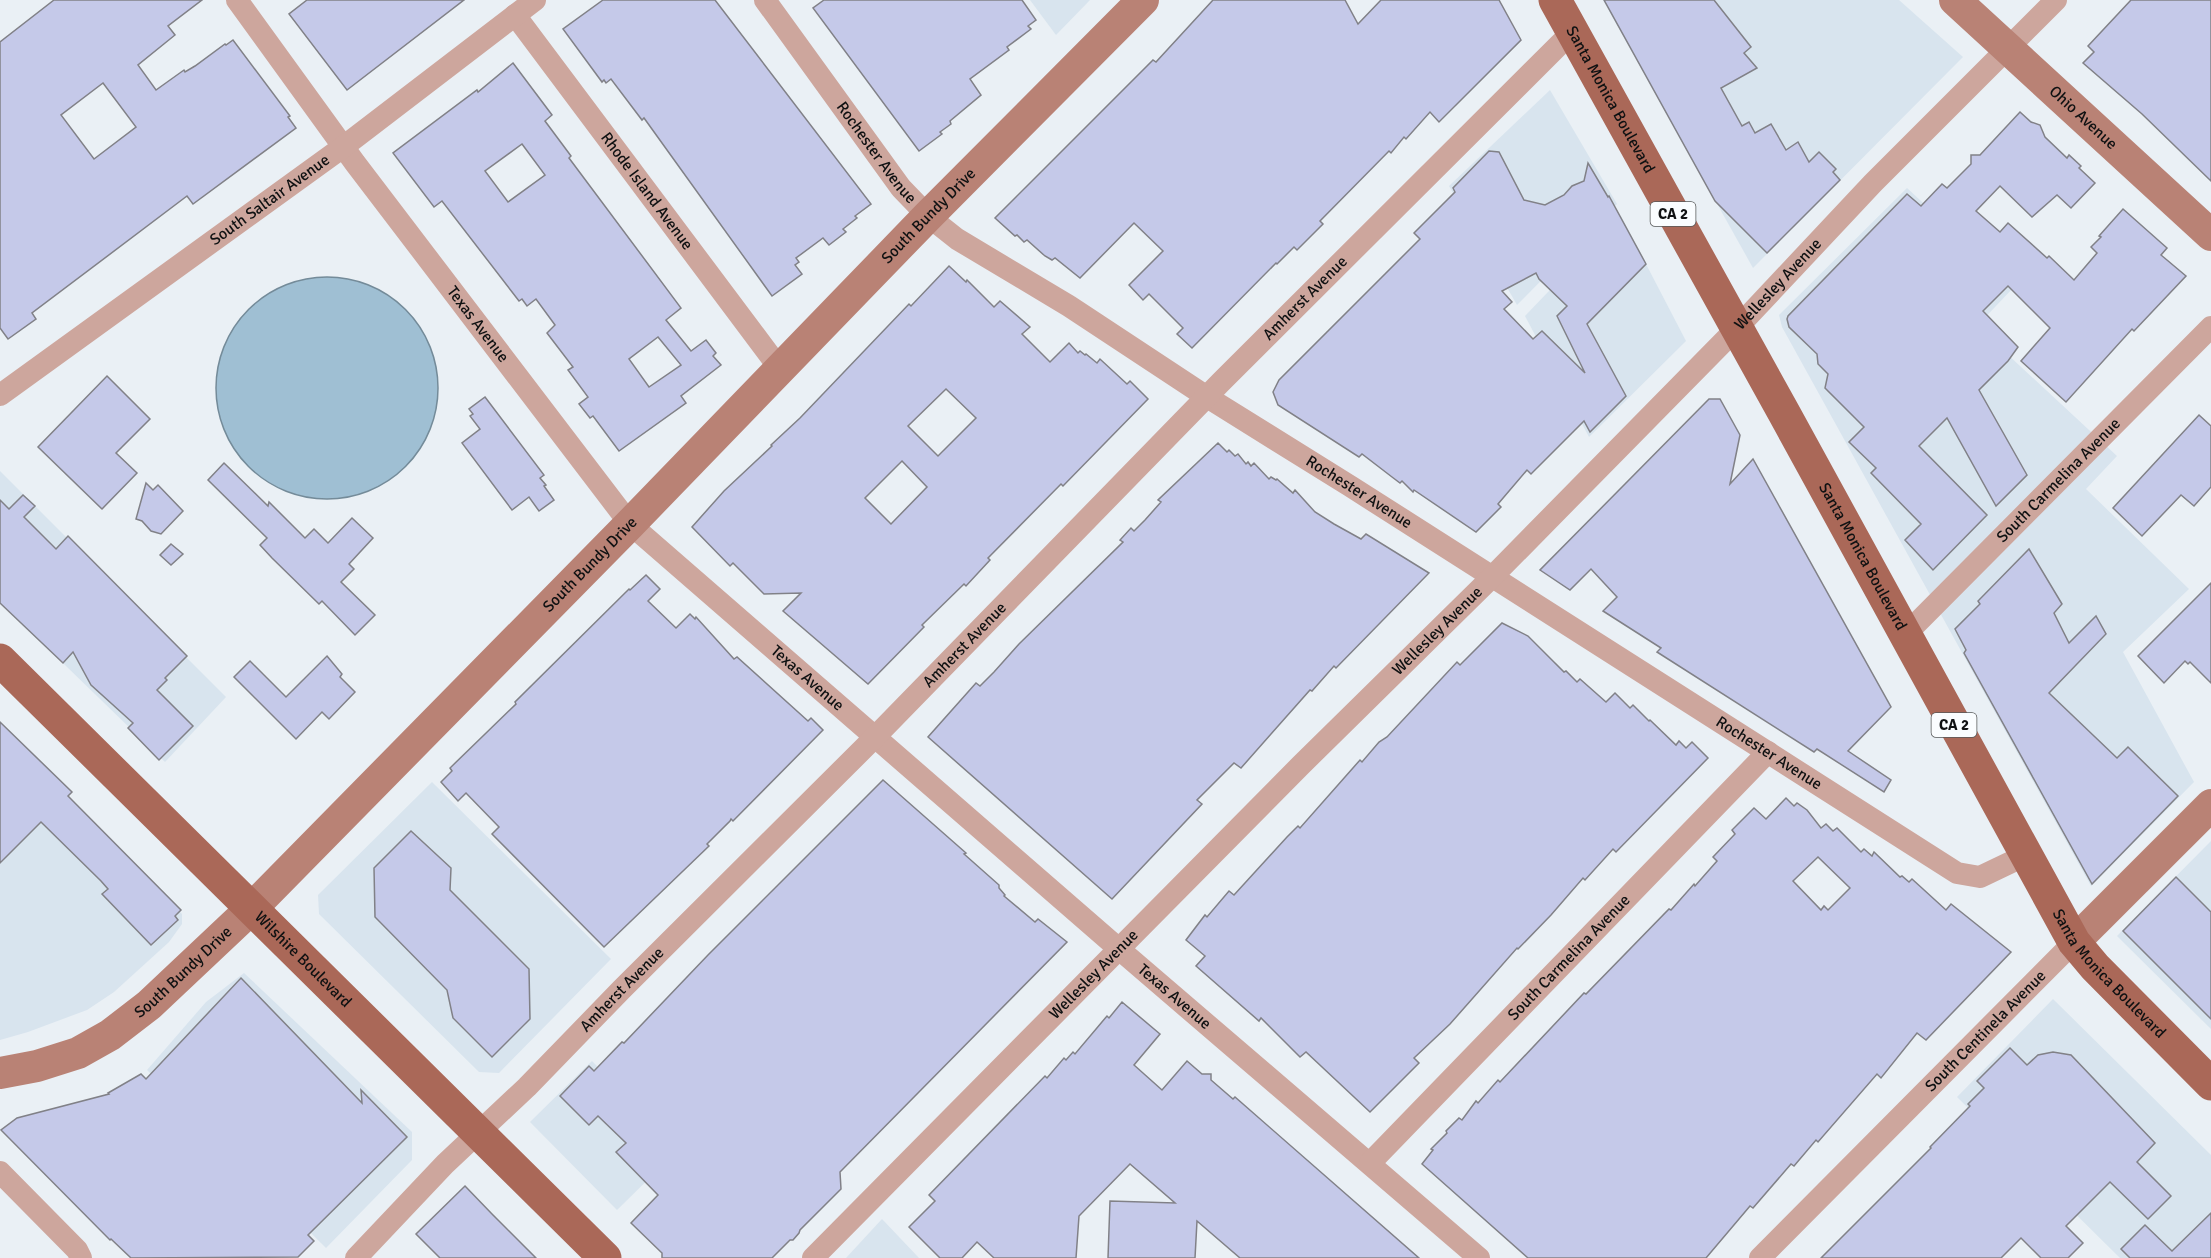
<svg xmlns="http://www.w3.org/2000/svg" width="2211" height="1258" font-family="Signika,sans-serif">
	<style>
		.built { fill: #d8e4ee }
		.water { fill: #9fbfd3; stroke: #748b99; stroke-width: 1.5 }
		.building { fill: #c5c9e9; stroke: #818187; stroke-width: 1.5; fill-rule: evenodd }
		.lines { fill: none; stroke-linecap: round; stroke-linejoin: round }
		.street { stroke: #cda69d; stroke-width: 22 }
		.secondary { stroke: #b98275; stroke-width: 32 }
		.primary { stroke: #aa6858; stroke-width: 33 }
		.labels { text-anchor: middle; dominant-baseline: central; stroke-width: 6; stroke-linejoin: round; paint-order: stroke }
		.shield { fill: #fafdff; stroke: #565859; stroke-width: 1.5 }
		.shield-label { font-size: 15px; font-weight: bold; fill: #0f1112 }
		.street-label { font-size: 16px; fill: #0f1112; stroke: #fafdff }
	</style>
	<rect width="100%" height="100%" fill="#eaf0f5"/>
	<g class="built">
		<polygon points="1030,0 1090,0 1056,35"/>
		<polygon points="1603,0 1899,0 1963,57 1753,268"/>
		<polygon points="1550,90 1617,204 1517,305 1449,186"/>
		<polygon points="1907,188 2014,287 1977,326 2117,456 2086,489 2189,589 2123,652 2194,782 2091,886 1782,327 1779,315"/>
		<polygon points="1621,216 1686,341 1589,437 1525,316"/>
		<polygon points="0,471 226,697 165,762 0,602"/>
		<polygon points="0,732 182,914 182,924 169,942 114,992 87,1010 28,1032 0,1040"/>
		<polygon points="432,782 611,959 499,1073 479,1072 319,914 318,895"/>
		<polygon points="2211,841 2211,1029 2117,936"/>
		<polygon points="244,973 412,1132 412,1160 326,1248 147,1070 206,1002"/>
		<polygon points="2053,999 2211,1155 2211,1258 2120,1258 1957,1097"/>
		<polygon points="592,1061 678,1150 617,1210 530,1122"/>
		<polygon points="882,1219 919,1258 846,1258"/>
	</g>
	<circle class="water" cx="327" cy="388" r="111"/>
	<g class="building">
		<path d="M54,0H202L168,26L175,35L138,65L156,90L184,70L185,72L195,66L225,44L226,45L233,40L290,116L288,117L296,128L193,204L187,196L32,313L36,319L8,339L0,328V42ZM103,83L136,127L94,159L61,115Z"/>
		<polygon points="307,0 464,0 347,90 289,14"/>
		<polygon points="603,0 715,0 871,204 855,216 857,218 843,229 846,232 829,245 823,238 796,258 799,262 795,265 802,274 772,296 644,118 642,120 611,79 606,83 604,80 602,82 563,29"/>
		<polygon points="824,0 1022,0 1036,20 1028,26 1031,29 1007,47 1009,50 970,79 981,95 950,121 951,124 940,132 942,134 919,151 813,8"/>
		<polygon points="1213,0 1345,0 1358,24 1381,0 1499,0 1521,40 1439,122 1430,112 1406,139 1404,137 1391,153 1389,151 1320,221 1323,224 1297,250 1294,247 1277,264 1276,263 1192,348 1177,334 1183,328 1149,294 1143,300 1129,285 1163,251 1134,223 1080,278 1055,258 1052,260 1045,256 1027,240 1024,242 1017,235 1015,236 995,218 1153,60 1156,62"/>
		<polygon points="1604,0 1714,0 1751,47 1744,53 1757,68 1721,88 1742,126 1749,122 1755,133 1771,124 1786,150 1798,142 1809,162 1819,152 1836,169 1833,172 1840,180 1767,253 1715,201"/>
		<polygon points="2131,0 2211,0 2211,181 2142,114 2083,63 2094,52 2088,46"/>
		<path d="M513,63L552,115L545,121L571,156L569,158L681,308L666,320L691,351L706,340L716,353L713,356L721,365L681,396L686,403L619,451L593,416L590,418L579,404L588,397L568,370L573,367L547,333L555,325L536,299L527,306L522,299L519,301L442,201L434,207L393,153L477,90L478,92ZM522,144L545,175L508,202L485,171ZM658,337L681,365L649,387L629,359Z"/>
		<polygon points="2020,112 2031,122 2040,125 2045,137 2067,158 2069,155 2081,166 2079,168 2095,183 2071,208 2057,195 2032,217 2000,186 1976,211 2000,232 2008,223 2047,258 2049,256 2074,280 2097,253 2091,247 2101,237 2099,236 2123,209 2167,248 2161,255 2186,276 2134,331 2132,329 2066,402 2021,361 2050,328 2008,286 1983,311 2018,347 2008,361 1979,390 2027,475 1996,506 1947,418 1919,446 1987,515 1933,570 1905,540 1921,524 1871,473 1876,468 1849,442 1864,427 1825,388 1828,374 1818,364 1817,354 1789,327 1787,319 1788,316 1907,194 1921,206 1942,184 1947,188 1971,164 1971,155 1980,155"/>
		<path d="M1489,151L1499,152L1524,200L1545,205L1564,195L1572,186L1584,181L1588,163L1608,197L1609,196L1646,264L1587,324L1626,396L1590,432L1584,421L1531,474L1527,470L1498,504L1501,507L1476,532L1414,490L1413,492L1402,481L1400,483L1392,477L1362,454L1359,457L1278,405L1273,392L1279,380L1420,239L1414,233L1455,192L1453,188ZM1536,273L1539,279L1567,306L1557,316L1585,373L1542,331L1533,339L1504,309L1512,302L1502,291Z"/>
		<path d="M949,266L966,282L967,280L994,307L1000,301L1030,327L1022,334L1050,362L1069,343L1078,353L1080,351L1085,355L1086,354L1097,363L1100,359L1127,384L1130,381L1148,399L1063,486L1061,484L988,558L990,560L966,586L964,584L922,625L924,627L868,684L783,611L801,593L764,594L733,563L730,566L692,527L724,491L772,446L771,445L800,418L909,304L911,306ZM946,389L976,418L938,456L908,426ZM902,461L927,487L891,524L865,498Z"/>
		<polygon points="107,376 150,419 116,453 137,473 102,509 38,447"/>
		<polygon points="485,397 544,475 540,478 546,485 544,486 554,500 539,511 529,497 512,510 462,443 480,429 470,416 473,414 469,409"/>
		<polygon points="1709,399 1720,399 1740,435 1730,484 1753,459 1891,707 1848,751 1891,780 1884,792 1817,749 1814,752 1657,652 1661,648 1603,611 1617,597 1591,569 1570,590 1540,570"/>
		<polygon points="2199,415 2211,426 2211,487 2194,506 2181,495 2142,536 2113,508"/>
		<polygon points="1218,443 1227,452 1229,450 1235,456 1238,454 1246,464 1248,462 1251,466 1254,463 1269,479 1271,477 1276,480 1277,479 1293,493 1295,490 1315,512 1334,524 1361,539 1366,534 1429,573 1336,668 1334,666 1312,691 1310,690 1241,768 1234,763 1197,800 1202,804 1112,899 928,737 976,683 980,686 994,672 1019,644 1123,542 1120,540 1131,528 1134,531 1145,520 1161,502 1158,500"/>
		<polygon points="224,463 268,506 269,502 305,538 314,529 328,543 352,518 373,538 349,564 354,569 341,582 375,615 355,635 322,601 319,604 272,558 260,545 267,538 208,480"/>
		<polygon points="146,483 153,490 158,485 183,511 161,534 151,531 142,521 136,519"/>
		<polygon points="23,495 35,506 24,517 56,549 68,536 187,656 165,678 167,680 157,690 193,726 159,760 128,728 133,723 91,685 73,652 63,663 0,603 0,500 9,509"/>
		<polygon points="171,544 183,554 171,565 160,555"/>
		<polygon points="2029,549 2062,604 2054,613 2069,643 2096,616 2106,634 2049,693 2117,758 2128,747 2178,796 2092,884 1964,653 1966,650 1955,629 1980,604 1978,601"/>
		<polygon points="646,575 660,589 648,601 676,628 690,614 695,619 696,617 734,659 737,657 808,721 811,718 823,730 733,821 731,819 730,821 707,844 709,846 604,947 492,834 499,827 466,793 458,801 441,782 452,771 450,768 516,704 515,702 629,589 630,590"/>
		<polygon points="2211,583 2211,683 2190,662 2188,664 2185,661 2164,683 2138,656"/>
		<polygon points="1502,623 1528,636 1564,672 1566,671 1577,682 1580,679 1606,702 1615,693 1630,708 1633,705 1649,721 1650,720 1676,745 1679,741 1686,748 1692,742 1708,758 1616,852 1613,849 1585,880 1583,878 1551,915 1518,949 1517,948 1450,1024 1414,1058 1419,1063 1370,1112 1306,1052 1300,1057 1261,1018 1259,1021 1196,966 1205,956 1186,940 1205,915 1207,917 1229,891 1234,895 1287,837 1298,826 1300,828 1360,760 1362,762 1379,742 1387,737 1457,662 1460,665"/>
		<polygon points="327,656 342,674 340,677 355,692 329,719 322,712 296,739 234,677 250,661 286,697"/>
		<polygon points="0,722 72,792 68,796 181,910 175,916 178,920 151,945 102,894 108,889 101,881 41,822 0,863"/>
		<polygon points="883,780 966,853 964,854 999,885 999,888 1005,895 1004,896 1035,922 1038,919 1067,942 840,1172 841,1189 800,1230 799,1233 793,1240 790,1240 772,1258 662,1258 662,1253 631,1223 658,1195 616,1152 626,1143 598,1116 589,1125 560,1096 589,1066 594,1071 622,1042 624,1043 708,955"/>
		<path d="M1786,798L1794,806L1797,803L1807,810L1821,828L1826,824L1833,831L1837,828L1861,852L1864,849L1872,856L1874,852L1900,877L1902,876L1909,882L1912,879L1946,910L1951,904L2011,952L1926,1040L1917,1033L1881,1078L1877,1074L1818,1142L1816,1140L1794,1166L1791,1164L1753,1208L1750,1206L1706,1258H1528L1422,1164L1433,1150L1431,1149L1447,1133L1446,1131L1459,1118L1462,1120L1476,1101L1478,1103L1498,1080L1500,1082L1584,993L1586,994L1669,909L1671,910L1694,884L1695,886L1717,861L1713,857L1735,834L1732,830L1754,808L1766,819ZM1818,857L1850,888L1828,910L1824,906L1821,910L1793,881Z"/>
		<polygon points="411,831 451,868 450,890 529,969 530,1019 492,1057 453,1018 447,990 375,917 374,868"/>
		<polygon points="2176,877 2211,912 2211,1019 2123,931"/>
		<polygon points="241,978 362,1103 361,1090 407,1137 308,1235 314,1241 298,1257 131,1258 111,1239 110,1240 1,1130 17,1118 109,1094 108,1093 141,1074 146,1079"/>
		<polygon points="1122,1002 1160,1034 1134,1065 1162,1090 1187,1061 1202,1074 1211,1074 1211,1080 1233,1099 1235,1097 1419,1258 1240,1258 1197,1221 1195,1258 1108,1258 1110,1201 1175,1203 1130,1164 1079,1216 1076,1258 994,1258 977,1242 962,1258 940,1258 909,1227 935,1201 929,1195 1045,1076 1047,1078 1064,1058 1066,1060 1073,1052 1075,1054 1107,1016 1109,1018"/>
		<polygon points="2010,1048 2027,1065 2038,1055 2053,1052 2071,1055 2155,1143 2137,1162 2171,1196 2148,1219 2110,1182 2066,1226 2083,1243 2068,1258 2041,1258 2021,1238 2001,1258 1821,1258 1931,1148 1930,1147 1970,1106 1968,1104 1984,1088 1977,1081"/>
		<polygon points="465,1186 492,1214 536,1258 440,1258 416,1234"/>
		<polygon points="2211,1213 2211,1258 2130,1258 2121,1249 2145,1225 2172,1251"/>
	</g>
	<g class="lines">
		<g class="street">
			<path id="s1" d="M237,0L355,163L630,524L1119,949L1479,1258"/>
			<path id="s2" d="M765,0L901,188L928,216L957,239L1069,306L1207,397L1350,486L1957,873L1980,877L2026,855"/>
			<path id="s3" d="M515,15L780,369"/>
			<path id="s4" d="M0,395L343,147L535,0"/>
			<path id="s5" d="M1905,635L2211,327"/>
			<path id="s6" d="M1370,1163L1768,752"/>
			<polyline points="0,1172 77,1250 81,1258"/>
			<path id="s7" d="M356,1258L445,1164L527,1087L622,989L875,737L1221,382L1572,32"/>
			<path id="s8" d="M813,1258L1301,765L1491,578L1736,329L1873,183L2056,0"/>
			<path id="s9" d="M1760,1258L2074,942"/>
		</g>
		<g class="secondary">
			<path id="s10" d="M1955,0L2211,235"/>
			<polyline points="2074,942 2211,805"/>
			<path id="s11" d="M0,1073L37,1066L78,1053L110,1035L149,1005L252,908L630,524L928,216L1143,0"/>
		</g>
		<g class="primary">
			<path id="s12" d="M1555,0L1784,413L2074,942L2095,967L2211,1084"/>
			<path id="s13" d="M0,660L605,1258"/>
		</g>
	</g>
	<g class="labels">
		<g class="shield">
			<rect x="1650.5" y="202" width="45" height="24" rx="4.5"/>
			<rect x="1931.5" y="713" width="45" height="24" rx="4.5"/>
		</g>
		<g class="shield-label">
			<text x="1673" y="214">CA 2</text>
			<text x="1954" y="725">CA 2</text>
		</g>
		<g class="street-label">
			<text stroke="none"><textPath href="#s12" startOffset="114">Santa Monica Boulevard</textPath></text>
			<text stroke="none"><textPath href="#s10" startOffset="174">Ohio Avenue</textPath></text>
			<text stroke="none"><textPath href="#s2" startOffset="189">Rochester Avenue</textPath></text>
			<text stroke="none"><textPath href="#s3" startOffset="220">Rhode Island Avenue</textPath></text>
			<text stroke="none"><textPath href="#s4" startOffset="333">South Saltair Avenue</textPath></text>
			<text stroke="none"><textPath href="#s11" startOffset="1276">South Bundy Drive</textPath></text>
			<text stroke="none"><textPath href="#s8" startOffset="1371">Wellesley Avenue</textPath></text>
			<text stroke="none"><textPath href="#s7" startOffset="1350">Amherst Avenue</textPath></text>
			<text stroke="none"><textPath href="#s1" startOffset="404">Texas Avenue</textPath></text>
			<text stroke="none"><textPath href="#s5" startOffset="218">South Carmelina Avenue</textPath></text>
			<text stroke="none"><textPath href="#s2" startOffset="783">Rochester Avenue</textPath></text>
			<text stroke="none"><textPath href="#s12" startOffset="636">Santa Monica Boulevard</textPath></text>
			<text stroke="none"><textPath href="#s11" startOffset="790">South Bundy Drive</textPath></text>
			<text stroke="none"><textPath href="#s8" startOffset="885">Wellesley Avenue</textPath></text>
			<text stroke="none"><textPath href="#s7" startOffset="864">Amherst Avenue</textPath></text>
			<text stroke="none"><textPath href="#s1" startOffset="890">Texas Avenue</textPath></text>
			<text stroke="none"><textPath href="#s2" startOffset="1269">Rochester Avenue</textPath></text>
			<text stroke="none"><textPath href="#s6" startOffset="286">South Carmelina Avenue</textPath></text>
			<text stroke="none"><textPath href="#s13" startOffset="426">Wilshire Boulevard</textPath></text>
			<text stroke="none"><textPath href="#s11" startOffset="214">South Bundy Drive</textPath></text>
			<text stroke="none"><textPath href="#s12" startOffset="1122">Santa Monica Boulevard</textPath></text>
			<text stroke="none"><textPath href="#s8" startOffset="399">Wellesley Avenue</textPath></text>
			<text stroke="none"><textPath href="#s7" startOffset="378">Amherst Avenue</textPath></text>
			<text stroke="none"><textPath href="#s1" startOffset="1376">Texas Avenue</textPath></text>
			<text stroke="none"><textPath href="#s9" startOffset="320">South Centinela Avenue</textPath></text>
		</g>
	</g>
</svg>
